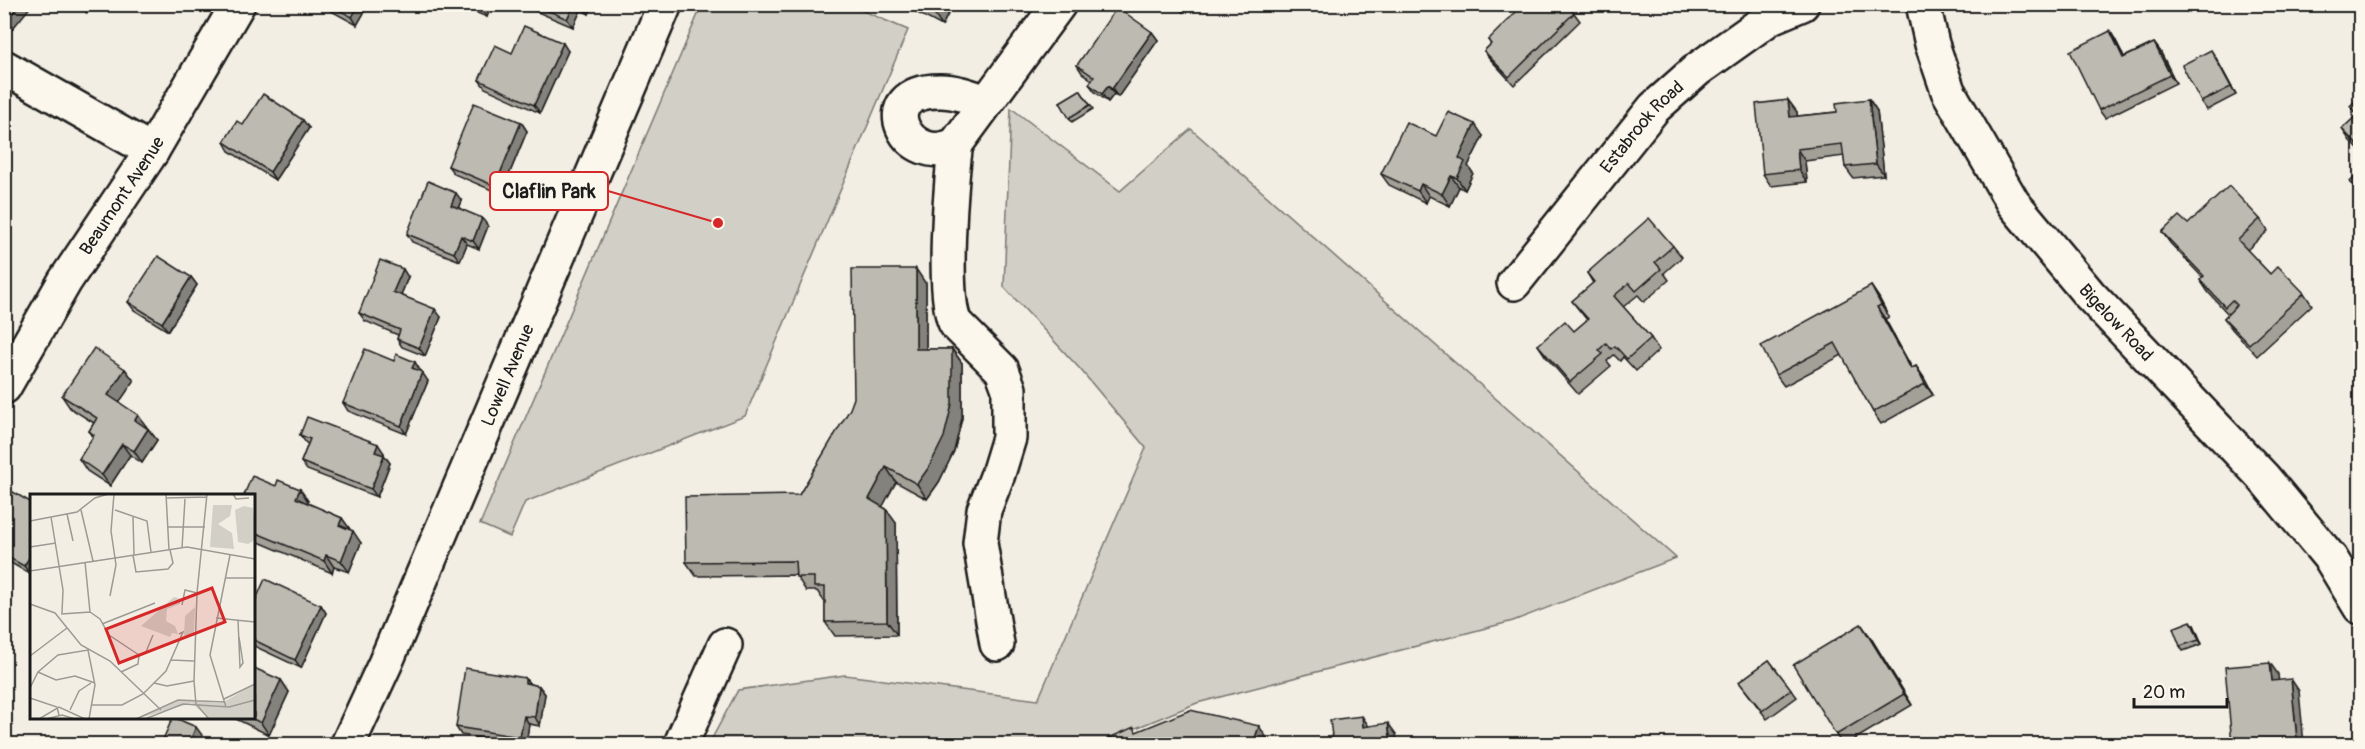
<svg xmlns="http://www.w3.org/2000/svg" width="2365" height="749" font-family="Pangolin,sans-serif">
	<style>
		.green { fill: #d2cfc6; stroke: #777671; stroke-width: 1.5 }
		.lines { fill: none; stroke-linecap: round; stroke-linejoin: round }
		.minor-casing { stroke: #1c1c1c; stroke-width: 38 }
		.minor { stroke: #fbf7ec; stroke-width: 33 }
		.wall { fill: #a3a098; stroke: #1c1c1c; stroke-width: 1.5 }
		.shaded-wall { fill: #84827c; stroke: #1c1c1c; stroke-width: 1.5 }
		.building { fill: #bdbab1; stroke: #1c1c1c; stroke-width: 1.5 }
		.labels { text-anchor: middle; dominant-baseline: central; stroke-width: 4.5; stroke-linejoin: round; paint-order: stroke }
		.street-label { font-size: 18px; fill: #1c1c1c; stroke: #fbf7ec }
		.inset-road { fill: none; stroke: #9c9a94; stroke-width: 1.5 }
		.view { fill: #d62828; fill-opacity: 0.15; stroke: #d62828; stroke-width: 3 }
		.inset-edge { fill: none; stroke: #1c1c1c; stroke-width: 3 }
		.leader { fill: none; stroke: #d62828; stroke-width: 2 }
		.callout-dot { fill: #d62828; stroke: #fbf7ec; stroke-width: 2 }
		.callout { fill: #fbf7ec; stroke: #d62828; stroke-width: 2 }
		.callout-label { font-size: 20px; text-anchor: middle; font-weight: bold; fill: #1c1c1c }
	</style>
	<rect width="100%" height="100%" fill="#f2eee4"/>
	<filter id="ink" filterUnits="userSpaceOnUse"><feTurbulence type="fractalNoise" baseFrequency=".0167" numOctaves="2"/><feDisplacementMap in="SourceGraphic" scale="12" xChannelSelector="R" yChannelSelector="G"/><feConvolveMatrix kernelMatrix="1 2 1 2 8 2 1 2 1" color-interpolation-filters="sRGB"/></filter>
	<g filter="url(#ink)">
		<g class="green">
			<polygon points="702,5 849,5 908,30 745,416 525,502 510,537 480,524"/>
			<polygon points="1011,108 1120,191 1191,129 1676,558 1513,621 1197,703 1097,744 709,744 738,690 845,675 1038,700 1146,448 1080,369 1004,287"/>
		</g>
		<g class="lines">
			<g class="minor-casing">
				<g id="minor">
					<path id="s1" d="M1923,4L1932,44L1948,91L2013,203L2089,294L2263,477L2331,559L2360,607"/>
					<polyline points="4,67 152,151"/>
					<path d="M986,102C971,97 956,91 941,91C866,90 909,171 956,144L1059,4"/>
					<path d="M956,144C951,174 941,303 956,324L1002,370L1009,389V438L998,474L984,510L980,543L997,644"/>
					<path id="s2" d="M1514,283L1654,108L1698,69L1771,17L1802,4"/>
					<path id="s3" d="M4,387L65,281L152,151L238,4"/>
					<path id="s4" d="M348,744L385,664L665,4"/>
					<polyline points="681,744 725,645"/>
				</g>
			</g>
			<use href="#minor" class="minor"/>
		</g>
		<g class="wall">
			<polygon points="75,4 93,4 87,13"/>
			<polygon points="321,4 369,4 357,25 322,6"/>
			<polygon points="460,4 492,4 487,17 462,7"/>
			<polygon points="531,4 593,4 589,14 581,10 573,27 535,11"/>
			<polygon points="904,4 953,4 942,26 906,7"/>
			<polygon points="1174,4 1190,4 1183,12"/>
			<polygon points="2281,4 2312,4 2312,6"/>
			<polygon points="1574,13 1580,21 1514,85 1490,59 1484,51 1491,44 1488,40"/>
			<polygon points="2110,31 2115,39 2124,57 2154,43 2160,51 2176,83 2105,118 2099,110"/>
			<polygon points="1152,32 1158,40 1118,97 1114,94 1108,102 1095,92 1089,84 1092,80 1082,73 1077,65"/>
			<polygon points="568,51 540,113 485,88 479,80 512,53"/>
			<polygon points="2216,58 2236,95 2207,110 2201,102"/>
			<polygon points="1080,90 1093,109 1072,122 1060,102"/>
			<polygon points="2361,96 2361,152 2350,141 2342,129 2357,115 2350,106"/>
			<polygon points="1869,99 1877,111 1884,175 1853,178 1845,167 1844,156 1805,161 1807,182 1771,186 1763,174 1788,100 1797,112 1797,116 1837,112"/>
			<polygon points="521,122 527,131 501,194 454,174 448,166"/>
			<polygon points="243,125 309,128 275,180 229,151 224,142"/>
			<polygon points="1436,136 1483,136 1468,166 1473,173 1465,190 1459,187 1450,206 1429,196 1426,203 1389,185 1381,174"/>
			<polygon points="2361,172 2361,196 2350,182"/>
			<polygon points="462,201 459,208 488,226 479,249 467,244 460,261 412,242 407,234"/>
			<polygon points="2260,219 2268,231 2247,250 2270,274 2304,293 2312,305 2257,356 2232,329 2224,318 2228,314 2208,292 2200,280 2203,278 2170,243 2162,232 2188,224"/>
			<polygon points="1673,246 1682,257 1664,273 1669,280 1644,302 1638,295 1623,307 1651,338 1659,350 1636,371 1623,357 1620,361 1614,355 1607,361 1611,366 1578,394 1546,357 1538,345 1574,331 1587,320 1572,301 1593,283 1587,273"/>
			<polygon points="191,277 197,285 168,331 134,310 128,302"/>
			<polygon points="408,277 401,295 441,317 425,356 402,347 397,339 398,335 365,321 359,313"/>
			<polygon points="926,284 926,349 952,349 962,363 962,418 954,451 939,482 927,499 896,482 882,507 896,523 897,635 835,636 825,622 825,601 824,601 817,591 806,591 796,575 696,576 686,562 799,495"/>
			<polygon points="1871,286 1879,298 1889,317 1885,319 1912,368 1916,366 1924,378 1933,395 1881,424 1873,412 1842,355 1784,386 1776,375"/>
			<polygon points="394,361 420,370 420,371 428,381 406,434 348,411 343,403"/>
			<polygon points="125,369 134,381 119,402 146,426 157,440 142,463 130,455 110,486 87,471 79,459 93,437 89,431 94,423 70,408 62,396"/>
			<polygon points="300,435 384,453 383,455 384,455 390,463 377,497 307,470 301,462 308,444 306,443"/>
			<polygon points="276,486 300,489 308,501 307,503 342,518 350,530 361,543 349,572 334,567 332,573 254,540 254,495"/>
			<polygon points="4,491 32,503 32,571 30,574 4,559"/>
			<polygon points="254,604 321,605 326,613 301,668 254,646"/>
			<polygon points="2194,625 2202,644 2183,651 2180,646"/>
			<polygon points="1869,635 1912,705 1847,744 1842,744 1836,735"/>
			<polygon points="1769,660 1797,697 1767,719 1739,682"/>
			<polygon points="525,678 530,684 539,686 545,694 540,726 529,724 526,744 461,735 456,727"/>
			<polygon points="281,680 289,692 269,735 232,717 254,717"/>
		</g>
		<g class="shaded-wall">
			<polygon points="20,4 32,5 9,33 4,26 4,23"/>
			<polygon points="82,4 93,4 87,13"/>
			<polygon points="359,4 369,4 357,25 352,17"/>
			<polygon points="487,4 492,4 487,17 484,13"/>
			<polygon points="574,4 577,4 581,10 573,27 567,19"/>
			<polygon points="584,4 593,4 589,14 583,6"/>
			<polygon points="939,4 953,4 942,26 934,14"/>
			<polygon points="1178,4 1190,4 1183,12"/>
			<polygon points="2110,31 2115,39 2129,66 2123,58"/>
			<polygon points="1152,32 1158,40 1118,97 1112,89"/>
			<polygon points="563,43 568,51 540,113 534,105"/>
			<polygon points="2154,43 2160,51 2176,83 2170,75"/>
			<polygon points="2211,50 2216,58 2236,95 2231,87"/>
			<polygon points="1108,86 1114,94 1108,102 1102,94"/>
			<polygon points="1869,99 1877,111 1884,175 1876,164"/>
			<polygon points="1788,100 1797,112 1798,129 1790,117"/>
			<polygon points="303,120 309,128 275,180 270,172"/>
			<polygon points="521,122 527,131 501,194 495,186"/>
			<polygon points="1475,124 1483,136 1468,166 1473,173 1465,190 1457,178 1459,158"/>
			<polygon points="1797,149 1805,161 1807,182 1799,170"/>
			<polygon points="1451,176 1459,187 1450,206 1442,194"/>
			<polygon points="1421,184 1429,196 1426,203 1418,191"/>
			<polygon points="456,193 462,201 457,213 451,205"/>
			<polygon points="482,218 488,226 479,249 473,241"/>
			<polygon points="461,236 467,244 460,261 454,253"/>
			<polygon points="403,269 408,277 399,300 393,292"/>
			<polygon points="916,269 926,284 926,363 916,349"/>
			<polygon points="191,277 197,285 168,331 162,323"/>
			<polygon points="1871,286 1879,298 1889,317 1881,305"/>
			<polygon points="1877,307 1885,319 1919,381 1911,369"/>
			<polygon points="435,309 441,317 425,356 419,348"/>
			<polygon points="952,349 962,363 962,418 954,451 939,482 927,499 917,484"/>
			<polygon points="415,362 420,370 418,376 412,368"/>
			<polygon points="1916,366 1924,378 1933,395 1925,384"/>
			<polygon points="125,369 134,381 116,407 108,395"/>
			<polygon points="422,372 428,381 406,434 401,426"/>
			<polygon points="138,415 146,426 143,431 135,420"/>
			<polygon points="148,429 157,440 142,463 134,451"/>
			<polygon points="122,444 130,455 110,486 102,475"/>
			<polygon points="378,444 384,453 381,460 375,452"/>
			<polygon points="384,455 390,463 377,497 371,489"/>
			<polygon points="886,467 896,482 879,513 869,499"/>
			<polygon points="300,489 308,501 304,510 296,498"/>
			<polygon points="886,509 896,523 897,635 887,621"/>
			<polygon points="342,518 350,529 347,537 339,525"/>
			<polygon points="353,531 361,543 349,572 341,561"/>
			<polygon points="32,553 32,571 30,574 24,566"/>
			<polygon points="326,555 334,567 332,573 324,561"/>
			<polygon points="321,605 326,613 301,668 295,660"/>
			<polygon points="2191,621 2194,625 2202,644 2199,640"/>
			<polygon points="1861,624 1869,635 1912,705 1904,694"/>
			<polygon points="2270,663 2278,674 2280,693 2272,681"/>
			<polygon points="525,678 531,686 525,683"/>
			<polygon points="2291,679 2299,691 2304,744 2297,740"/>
			<polygon points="281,680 289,692 269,735 261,723"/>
			<polygon points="539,686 545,694 540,726 535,717"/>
			<polygon points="524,716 529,724 526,744 520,737"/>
			<polygon points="1362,716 1370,728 1363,727"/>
			<polygon points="1388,723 1396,734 1398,744 1391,744"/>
			<polygon points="1259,726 1267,738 1265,744 1253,744"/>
			<polygon points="196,727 202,735 198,744 192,736"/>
		</g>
		<g class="building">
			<polygon points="4,4 20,4 4,23"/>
			<polygon points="328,4 359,4 352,17"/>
			<polygon points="463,4 487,4 484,13"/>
			<polygon points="534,4 574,4 567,19"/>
			<polygon points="916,4 939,4 934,14"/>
			<polygon points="1524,4 1566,4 1574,13 1509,77 1484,51 1491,44 1488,40"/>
			<polygon points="1117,7 1152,32 1112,89 1108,86 1102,94 1089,84 1094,77 1077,65"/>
			<polygon points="524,26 563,43 534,105 479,80 495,45 512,53"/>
			<polygon points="2110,31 2123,58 2154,43 2170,75 2099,110 2070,51"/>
			<polygon points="2211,50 2231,87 2201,102 2182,65"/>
			<polygon points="1080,90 1090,105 1069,118 1060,102"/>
			<polygon points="263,94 303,120 270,172 224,142 237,121 243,125"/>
			<polygon points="2361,96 2361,149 2342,129 2358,114 2350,106"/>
			<polygon points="1869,99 1876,164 1845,167 1842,144 1797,149 1799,170 1763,174 1756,104 1788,100 1790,117 1837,112 1836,103"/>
			<polygon points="474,103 521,122 495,186 448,166"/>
			<polygon points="1448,112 1475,124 1459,158 1465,162 1457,178 1451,176 1442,194 1421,184 1418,191 1381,174 1406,122 1436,136"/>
			<polygon points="2361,172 2361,193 2350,182"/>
			<polygon points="428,181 456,193 451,205 482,218 473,241 461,236 454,253 407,234"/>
			<polygon points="2229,186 2260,219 2238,240 2270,274 2278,266 2304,293 2249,344 2224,318 2237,305 2232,300 2225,307 2200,280 2204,276 2162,232 2179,216 2188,224"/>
			<polygon points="1649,218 1673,246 1655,262 1661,269 1636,291 1629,283 1614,296 1651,338 1627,359 1615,346 1611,349 1606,343 1599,350 1603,354 1570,382 1538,345 1565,321 1574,331 1588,319 1572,301 1594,282 1587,273"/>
			<polygon points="158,256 191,277 162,323 128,302"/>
			<polygon points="380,260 403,269 393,292 435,309 419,348 397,339 400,330 359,313"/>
			<polygon points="852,269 916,269 916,349 952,349 952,404 944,437 929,467 917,484 886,467 869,499 886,509 887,621 825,622 825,587 814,587 814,577 796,577 795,561 686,562 685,497 799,495 850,409 854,398"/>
			<polygon points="1871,286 1881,305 1877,307 1911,369 1916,366 1925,384 1873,412 1835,343 1776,375 1761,346"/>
			<polygon points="94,348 125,369 108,395 138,415 135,420 148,429 134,451 122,444 102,475 79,459 94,435 89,431 97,418 62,396"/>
			<polygon points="365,349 394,361 396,354 415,362 412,368 422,372 401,426 343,403"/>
			<polygon points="307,417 378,444 375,452 384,455 371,489 301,462 310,439 300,435"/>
			<polygon points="252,476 276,486 278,480 300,489 296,498 342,518 339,525 353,531 341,561 326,555 324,561 254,532 254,495 244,495"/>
			<polygon points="6,488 32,503 32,533 28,539 32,541 32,553 24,566 4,555 4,491"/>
			<polygon points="265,579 321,605 295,660 254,640 254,604"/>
			<polygon points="2191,621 2199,640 2180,646 2173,628"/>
			<polygon points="1861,624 1904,694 1836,735 1793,665"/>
			<polygon points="1769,660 1791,689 1762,711 1739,682"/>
			<polygon points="2270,663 2272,681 2291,679 2297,740 2305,740 2305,744 2232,744 2225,667"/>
			<polygon points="254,668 281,680 261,723 249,717 254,717"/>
			<polygon points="465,668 525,678 525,683 539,686 535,717 524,716 520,737 456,727"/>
			<polygon points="1190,710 1259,726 1253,744 1109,744 1107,739 1134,727 1136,732"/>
			<polygon points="1362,716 1363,727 1388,723 1391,744 1333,744 1330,720"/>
			<polygon points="173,717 196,727 192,736 211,744 161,744"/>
		</g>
	</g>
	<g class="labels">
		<g class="street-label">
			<text stroke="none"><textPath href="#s2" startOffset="202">Estabrook Road</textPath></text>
			<text stroke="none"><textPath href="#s3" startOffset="225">Beaumont Avenue</textPath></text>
			<text stroke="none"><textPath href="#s1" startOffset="378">Bigelow Road</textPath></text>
			<text stroke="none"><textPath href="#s4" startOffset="402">Lowell Avenue</textPath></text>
		</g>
	</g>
	<g transform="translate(30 494)">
		<rect width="225" height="225" fill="#f2eee4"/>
		<path d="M183,11H202L200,22L188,30L202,39L204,55L180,53ZM214,12L223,14L225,34V46L218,50L208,48L205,16ZM144,103L151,105L150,110L137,115L136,127L145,132L148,140L142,139L140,143L111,132ZM165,113L164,142H154L155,122ZM225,190V225H179L162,209L106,225L148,206L192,209Z" fill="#d2cfc6"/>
		<path class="inset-road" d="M136,0L139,56M177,0L167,99L164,187L166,210L179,225M203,0L206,5L219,4M136,4L177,3M51,16L63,67M85,16L117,27L121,58M37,20L43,47M21,23L33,96L32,119M103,23L104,61M0,27L47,18L65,4L78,0M137,33H175M0,53L26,49M152,54L155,5M103,61L106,78L138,75L143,69L140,56M0,77L157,53L225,65M195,84H225M80,102L86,71L81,37L84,0M0,110L25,119L51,151L80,167L131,216M152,111L155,96L167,99M60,118L70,125L79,141L109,161L108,170L91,178M31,120L60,118L55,68M186,124L225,128M208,126L210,173L213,169L209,143M72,130L125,109M109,161L116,158L123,141M0,162L37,134M141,166L164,167M8,178L26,186L45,182L65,189M124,189L137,192L164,187M0,194L8,178L28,161L58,156L65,191L59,225M0,204L27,213L29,221M194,205L225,190M61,211H92L113,200L136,177L153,138L149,140M196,213L180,161L200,61M40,216L49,197L61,189M9,225L29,213L55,225M16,225L32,221L45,225M106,225L148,206L195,208M115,225L153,210L199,213L225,206"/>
		<path class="view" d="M182,94L195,128L89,169L76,135Z"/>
		<rect width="225" height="225" class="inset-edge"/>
	</g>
	<path class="leader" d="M718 223L608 191"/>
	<circle class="callout-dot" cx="718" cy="223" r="6"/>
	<rect class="callout" x="490" y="172" width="118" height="38" rx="6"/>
	<g class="callout-label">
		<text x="549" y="198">Claflin Park</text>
	</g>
	<rect width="2365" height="749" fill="none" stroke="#fbf7ec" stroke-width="24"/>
	<rect x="12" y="12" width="2341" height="725" fill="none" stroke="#1c1c1c" stroke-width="2" filter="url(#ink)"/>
	<path d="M2134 698v9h93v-9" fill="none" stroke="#1c1c1c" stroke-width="3"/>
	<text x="2143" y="698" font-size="18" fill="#1c1c1c" stroke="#fbf7ec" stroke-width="4.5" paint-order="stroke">20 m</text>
</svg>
